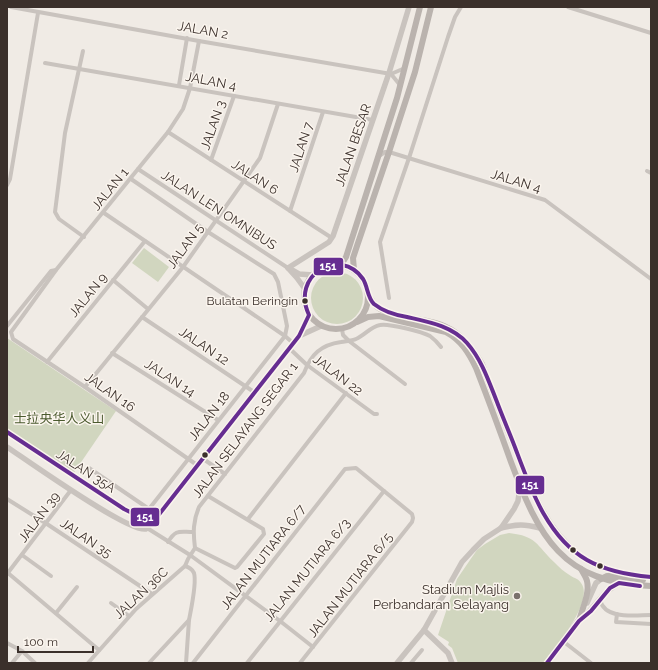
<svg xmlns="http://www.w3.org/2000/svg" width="658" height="670" font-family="Raleway,'Noto Sans SC',sans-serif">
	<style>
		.green { fill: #d1d6bf }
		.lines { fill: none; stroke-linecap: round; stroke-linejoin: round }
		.minor { stroke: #c9c3be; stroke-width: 4 }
		.tertiary { stroke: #c9c3be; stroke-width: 5.5 }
		.secondary { stroke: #bab3ae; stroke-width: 6 }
		.bus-1-casing { stroke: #fbf5ee; stroke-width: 7 }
		.bus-1 { stroke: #662d91; stroke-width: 4 }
		.bus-dot { fill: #3b302b; stroke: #fbf5ee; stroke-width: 1.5 }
		.poi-dot { fill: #7a716c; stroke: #fbf5ee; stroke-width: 1.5 }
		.labels { text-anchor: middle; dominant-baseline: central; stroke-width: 3; stroke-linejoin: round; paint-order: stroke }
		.bus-label { font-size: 12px; fill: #3b302b; stroke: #fbf5ee; text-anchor: end }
		.street-label { font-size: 13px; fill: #3b302b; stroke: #fbf5ee }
		.park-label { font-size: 13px; fill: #4a5a2e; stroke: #fbf5ee }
		.poi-label { font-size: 13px; fill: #3b302b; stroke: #fbf5ee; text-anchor: end }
		.line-badge { stroke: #fbf5ee; stroke-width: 1.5 }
		.badge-label { font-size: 11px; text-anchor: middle; font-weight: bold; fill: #fff }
	</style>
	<rect width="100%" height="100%" fill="#f0ebe5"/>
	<g class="green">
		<polygon points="144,248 169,267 158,282 132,263"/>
		<circle cx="337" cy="298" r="26"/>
		<polygon points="7,338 116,411 73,474 7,429"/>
		<path d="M509,533C537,536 536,545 554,562C559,567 564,572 571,576C574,578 579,579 581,583C595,601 554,649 543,663H458L452,648L448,645L449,642L438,635L457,579L470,560L477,550L485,544L500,535Z"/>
	</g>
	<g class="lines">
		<g class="minor">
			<polyline points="11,7 199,41 391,74 405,68"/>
			<polyline points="568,7 651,33"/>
			<polyline points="83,51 65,133 55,212 59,219 84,237"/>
			<polyline points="45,63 373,120"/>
			<polyline points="391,74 400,85"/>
			<polyline points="179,85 187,38"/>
			<polyline points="168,132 332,238"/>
			<polyline points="379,156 385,152 389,152 545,200 651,279"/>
			<polyline points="211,160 234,96"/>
			<polyline points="138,169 288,268"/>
			<polyline points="647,171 651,173"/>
			<polyline points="131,179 208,232 274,274 278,282 287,326 285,336 149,509"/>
			<polyline points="7,185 10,179 38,13"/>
			<polyline points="290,211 323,112"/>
			<polyline points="104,213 285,336 293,343"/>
			<polyline points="113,280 148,309"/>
			<polyline points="389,298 380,242 409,158 448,37 455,17 461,7"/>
			<polyline points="142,317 254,392"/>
			<polyline points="7,326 51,271 56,270"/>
			<polyline points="342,329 343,335 349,341 405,384"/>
			<polyline points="289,348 307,365 374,414 377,414"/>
			<polyline points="112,353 218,420"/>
			<polyline points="47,362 145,241"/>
			<polyline points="85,387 183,267 260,158 278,104"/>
			<polyline points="202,458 225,474"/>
			<polyline points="197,465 85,387 13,339 11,332 56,270 168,132 183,109 190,88 199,41"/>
			<polyline points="89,468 149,509 159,514"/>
			<polyline points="7,499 47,524 152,594"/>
			<polyline points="248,519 346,393"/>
			<polyline points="147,528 190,555 280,621 313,647"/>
			<path d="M168,542C176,529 179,532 193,532"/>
			<polyline points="195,548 235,568 237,567 264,534 263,529 208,496"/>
			<polyline points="22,555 51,576"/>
			<path d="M185,566C189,567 192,569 194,573C197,583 191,609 189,620C188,634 187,649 186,663"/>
			<polyline points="8,573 99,650"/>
			<polyline points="7,574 71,490"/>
			<path d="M600,600C605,620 635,615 651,615"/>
			<polyline points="111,603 129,616"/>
			<polyline points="56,613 77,587"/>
			<polyline points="617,614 616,622 651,624"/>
			<polyline points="564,642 591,663"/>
			<polyline points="7,643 22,651 35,663"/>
			<polyline points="12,663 22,651"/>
			<path d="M88,663L136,609L185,566L188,559L195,548C193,532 193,521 199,507L304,373C311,354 321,345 341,342C346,341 352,341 356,339C365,335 370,327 380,325C388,323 423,332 430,336C434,339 438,343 441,347"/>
			<polyline points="149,663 189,620"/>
			<polyline points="193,663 345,469 356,468 412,514 413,518 412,522 300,663"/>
			<polyline points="247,663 384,491"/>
			<polyline points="411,663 422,650"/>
		</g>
		<g class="tertiary">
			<polyline points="288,268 329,242 333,236 389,73 409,7"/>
			<polyline points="288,268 297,278 305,289"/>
			<polyline points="292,270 299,274 313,275"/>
			<polyline points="299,336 321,326"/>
			<polyline points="7,432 124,509 140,517 157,517"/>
			<path d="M7,447C28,461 129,533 146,529L157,517L197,465L299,336L309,315"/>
			<path d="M501,528C518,524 524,524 540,528"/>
			<polyline points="587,603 596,583 601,579"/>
			<polyline points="424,630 448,653 452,663"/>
			<polyline points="397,663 424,630 462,562 473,550 484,539 501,528 514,509 518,501 520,486"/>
			<polyline points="547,663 580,618"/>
		</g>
		<g class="secondary">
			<circle cx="336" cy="297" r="32"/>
			<polyline points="341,265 346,257 397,98 420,7"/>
			<polyline points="354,270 353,258 357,246 389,152 415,72 431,7"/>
			<path d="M369,296C371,299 373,303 376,306C392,320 427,317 446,327C462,334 473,349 482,364C492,390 502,417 513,443C529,483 543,527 579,555C599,570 627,575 651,577"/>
			<path d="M357,322L368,317L379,316L446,332C461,340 469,353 476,368C488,399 500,431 511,462C539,537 562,583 651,586"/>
			<polyline points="601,579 607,576 612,576 643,580"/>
			<path d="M579,621C582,609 590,593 587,581C586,577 583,573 581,569"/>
			<path d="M579,621C595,610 602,591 619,583"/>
		</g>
		<g class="bus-1-casing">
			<g id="bus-1">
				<path d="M7,432L124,509L140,517H157L299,336L309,315C290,275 340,246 363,279C368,287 367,297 374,304C384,312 395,315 407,317C429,322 452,326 467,343C482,360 489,382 497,402C503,418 510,434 516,450C531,490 548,538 587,560C606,571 629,575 651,577"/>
				<polyline points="547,663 579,621 591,611 610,588 619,583 640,586"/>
			</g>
		</g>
		<use href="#bus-1" class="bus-1"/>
	</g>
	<g class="bus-dot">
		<circle cx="305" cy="301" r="3.5"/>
		<circle cx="205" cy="455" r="3.5"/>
		<circle cx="573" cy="550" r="3.5"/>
		<circle cx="600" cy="566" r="3.5"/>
	</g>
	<circle class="poi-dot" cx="517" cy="596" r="4"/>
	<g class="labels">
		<g class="bus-label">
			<text x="298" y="301">Bulatan Beringin</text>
		</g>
		<g class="street-label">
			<text transform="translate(203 30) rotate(10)">JALAN 2</text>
			<text transform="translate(211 81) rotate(11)">JALAN 4</text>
			<text transform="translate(213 125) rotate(-71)">JALAN 3</text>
			<text transform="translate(353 145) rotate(-71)">JALAN BESAR</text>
			<text transform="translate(301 147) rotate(-72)">JALAN 7</text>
			<text transform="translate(255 177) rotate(33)">JALAN 6</text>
			<text transform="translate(516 181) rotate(17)">JALAN 4</text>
			<text transform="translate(110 189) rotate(-51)">JALAN 1</text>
			<text transform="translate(219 210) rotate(33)">JALAN LEN OMNIBUS</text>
			<text transform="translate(185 246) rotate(-54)">JALAN 5</text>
			<text transform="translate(88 295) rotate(-51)">JALAN 9</text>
			<text transform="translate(204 346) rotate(34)">JALAN 12</text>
			<text transform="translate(338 375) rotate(37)">JALAN 22</text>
			<text transform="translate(170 378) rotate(33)">JALAN 14</text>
			<text transform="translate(110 392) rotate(35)">JALAN 16</text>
			<text transform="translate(209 416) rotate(-52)">JALAN 18</text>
			<text transform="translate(245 430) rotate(-53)">JALAN SELAYANG SEGAR 1</text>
			<text transform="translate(86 471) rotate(33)">JALAN 35A</text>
			<text transform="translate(39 517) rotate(-53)">JALAN 39</text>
			<text transform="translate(86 538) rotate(34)">JALAN 35</text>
			<text transform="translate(263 557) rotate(-52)">JALAN MUTIARA 6/7</text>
			<text transform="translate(307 570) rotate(-51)">JALAN MUTIARA 6/3</text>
			<text transform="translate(350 585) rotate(-52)">JALAN MUTIARA 6/5</text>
			<text transform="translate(141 593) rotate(-43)">JALAN 36C</text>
		</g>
		<g class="park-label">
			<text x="59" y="418">士拉央华人义山</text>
		</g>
		<g class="poi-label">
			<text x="509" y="589">Stadium Majlis<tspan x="509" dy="15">Perbandaran Selayang</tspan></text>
		</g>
	</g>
	<g class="line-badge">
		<rect x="313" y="257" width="31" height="19" rx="4" fill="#662d91"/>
		<rect x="515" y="475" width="30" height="20" rx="4" fill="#662d91"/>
		<rect x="130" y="507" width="30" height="20" rx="4" fill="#662d91"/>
	</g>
	<g class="badge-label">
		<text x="328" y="270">151</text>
		<text x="530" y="489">151</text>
		<text x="145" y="521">151</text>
	</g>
	<rect width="658" height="670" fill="none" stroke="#3b302b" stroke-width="16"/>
	<path d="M18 646v6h75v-6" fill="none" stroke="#3b302b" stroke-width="2"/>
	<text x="24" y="646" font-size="12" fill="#3b302b" stroke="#fbf5ee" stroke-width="3" paint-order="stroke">100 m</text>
</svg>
